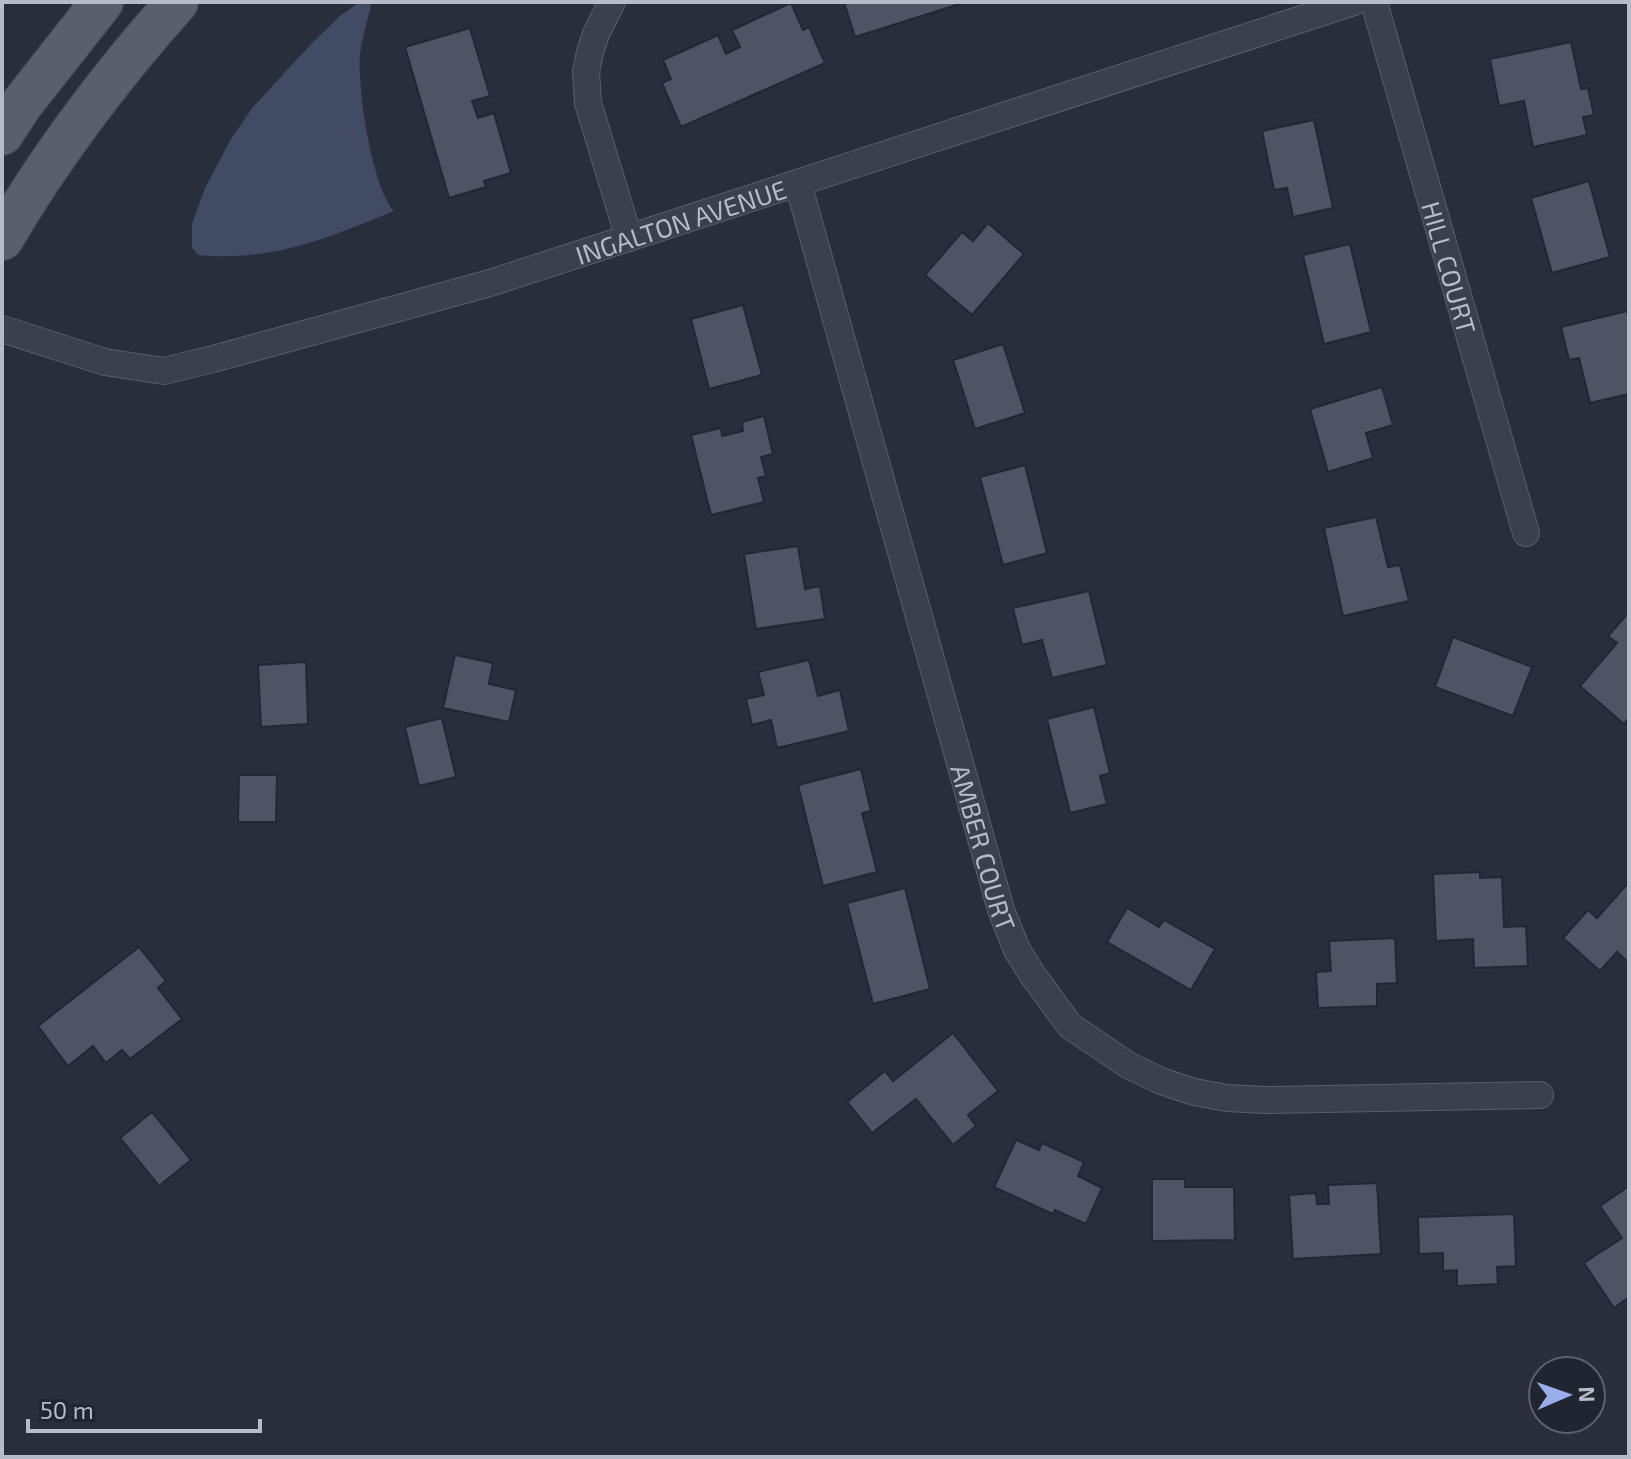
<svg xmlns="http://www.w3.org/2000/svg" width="1631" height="1459" font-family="'Exo 2',sans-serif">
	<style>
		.water { fill: #414b64 }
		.building { fill: #4e5464; stroke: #222733; stroke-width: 2 }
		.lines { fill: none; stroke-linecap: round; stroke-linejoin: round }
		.minor-casing { stroke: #595e6a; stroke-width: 28 }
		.primary-casing { stroke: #444955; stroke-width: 44 }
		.minor { stroke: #3b404c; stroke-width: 26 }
		.primary { stroke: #5a5f6c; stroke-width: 42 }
		.labels { text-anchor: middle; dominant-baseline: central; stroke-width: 7; stroke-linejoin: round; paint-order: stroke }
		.street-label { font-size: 26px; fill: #b7bbc7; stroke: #202531 }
	</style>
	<rect width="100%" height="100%" fill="#282e3c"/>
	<path class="water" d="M360,2H369L371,6C367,22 362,38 360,54C357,87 372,188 394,211C327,238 273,262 198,255L192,247V224L205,188L231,139L253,107L312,43L340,16Z"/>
	<g class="building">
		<polygon points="844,2 966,2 855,37"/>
		<polygon points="791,3 803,30 809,27 825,63 681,127 662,83 671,79 663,60 718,35 726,54 740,47 732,30"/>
		<polygon points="470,28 490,96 472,101 478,118 494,113 511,173 484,181 486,187 449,198 405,47"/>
		<polygon points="1571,42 1581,89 1588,88 1594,115 1583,117 1587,135 1533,147 1524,101 1499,106 1490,59"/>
		<polygon points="1314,120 1333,208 1293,217 1287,188 1274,190 1262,131"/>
		<polygon points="1589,181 1610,257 1552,273 1531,198"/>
		<polygon points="988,223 1024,254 972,315 925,275 962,232 973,241"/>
		<polygon points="1350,244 1371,332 1324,344 1303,255"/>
		<polygon points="743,305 762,375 709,389 691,319"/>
		<polygon points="1627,311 1629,320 1629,394 1590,403 1579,358 1569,360 1561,327"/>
		<polygon points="1003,344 1025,413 975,429 953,360"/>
		<polygon points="1382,387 1393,425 1366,433 1373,458 1328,472 1310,409"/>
		<polygon points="764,416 773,454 761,457 766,476 758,478 764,502 711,515 691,435 721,428 722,436 743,431 742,422"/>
		<polygon points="1025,465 1047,553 1003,565 980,477"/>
		<polygon points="1376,517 1388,567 1400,565 1409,601 1343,616 1324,528"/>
		<polygon points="798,546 805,589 820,586 825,619 756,629 744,554"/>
		<polygon points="1089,591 1107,665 1052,678 1042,640 1022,645 1013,608"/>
		<polygon points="1629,612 1629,718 1624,724 1580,686 1617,643 1608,636"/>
		<polygon points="1453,637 1532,667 1513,716 1435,687"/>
		<polygon points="455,655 493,663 489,684 516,690 509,722 443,708"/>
		<polygon points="809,660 818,696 840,690 849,731 777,748 771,720 752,725 746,699 764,695 758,672"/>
		<polygon points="306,662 308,724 261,727 258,665"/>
		<polygon points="1094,707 1110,773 1100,776 1107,804 1070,813 1047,719"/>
		<polygon points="442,718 456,777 419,786 405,727"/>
		<polygon points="861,769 871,811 862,813 877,872 823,886 798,785"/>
		<polygon points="239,775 277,775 276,822 238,822"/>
		<polygon points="1480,872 1480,878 1502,877 1504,927 1526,926 1528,966 1474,968 1473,939 1436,941 1433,874"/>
		<polygon points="1629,882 1629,963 1617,952 1600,971 1563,938 1588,910 1597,918"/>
		<polygon points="905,888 930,989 873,1004 847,903"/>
		<polygon points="1127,908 1159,927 1164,920 1215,949 1191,990 1107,942"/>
		<polygon points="1395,938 1397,983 1377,984 1377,1006 1318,1008 1316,972 1331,971 1329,941"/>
		<polygon points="139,947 166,981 158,988 182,1019 130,1059 122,1050 106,1063 93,1046 68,1066 38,1026"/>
		<polygon points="953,1033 998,1091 968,1115 976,1126 953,1145 916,1099 872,1133 847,1102 885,1071 893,1081"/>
		<polygon points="152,1112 191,1160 159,1186 120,1138"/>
		<polygon points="1016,1140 1039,1150 1042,1143 1084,1162 1078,1176 1102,1188 1086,1224 1055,1210 1053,1214 994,1187"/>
		<polygon points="1152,1179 1185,1179 1185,1187 1234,1187 1235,1240 1152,1241"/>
		<polygon points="1377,1183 1381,1254 1293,1259 1289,1195 1316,1193 1317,1204 1329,1204 1328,1185"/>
		<polygon points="1629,1186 1629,1297 1614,1308 1584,1263 1622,1238 1600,1206"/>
		<polygon points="1514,1214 1516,1266 1497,1267 1498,1284 1457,1286 1457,1270 1443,1271 1443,1253 1419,1254 1418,1217"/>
	</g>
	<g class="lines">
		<g class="minor-casing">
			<g id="minor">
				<polyline points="612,2 596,34 590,52 586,72 588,103 629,238"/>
				<path id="s1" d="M1374,2L1526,533"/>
				<path id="s2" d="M798,183L1001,910L1017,950L1032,974L1070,1026L1128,1065L1161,1081L1194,1092L1227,1098L1265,1100L1540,1095"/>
				<path id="s3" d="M2,329L105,362L164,371L213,359L490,283L1354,2"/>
			</g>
		</g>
		<g class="primary-casing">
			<g id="primary">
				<polyline points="2,134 21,105 102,2"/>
				<path d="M2,239C52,154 111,76 177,2"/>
			</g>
		</g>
		<use href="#minor" class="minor"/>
		<use href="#primary" class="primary"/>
	</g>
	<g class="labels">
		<g class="street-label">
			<text stroke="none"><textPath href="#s3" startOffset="706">INGALTON AVENUE</textPath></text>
			<text stroke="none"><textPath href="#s1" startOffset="276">HILL COURT</textPath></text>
			<text stroke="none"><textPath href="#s2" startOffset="690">AMBER COURT</textPath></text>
		</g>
	</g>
	<rect width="1631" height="1459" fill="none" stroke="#b7bbc7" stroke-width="8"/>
	<g transform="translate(1567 1395) rotate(88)"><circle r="38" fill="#202531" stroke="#5c616d" stroke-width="2"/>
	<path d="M0-6L14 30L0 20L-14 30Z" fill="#99aeeb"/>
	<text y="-12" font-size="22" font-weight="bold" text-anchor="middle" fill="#b7bbc7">N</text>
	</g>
	<path d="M28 1419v12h232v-12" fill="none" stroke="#b7bbc7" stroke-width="4"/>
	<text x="40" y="1419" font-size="24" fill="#b7bbc7" stroke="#202531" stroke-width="6" paint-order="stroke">50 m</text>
</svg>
